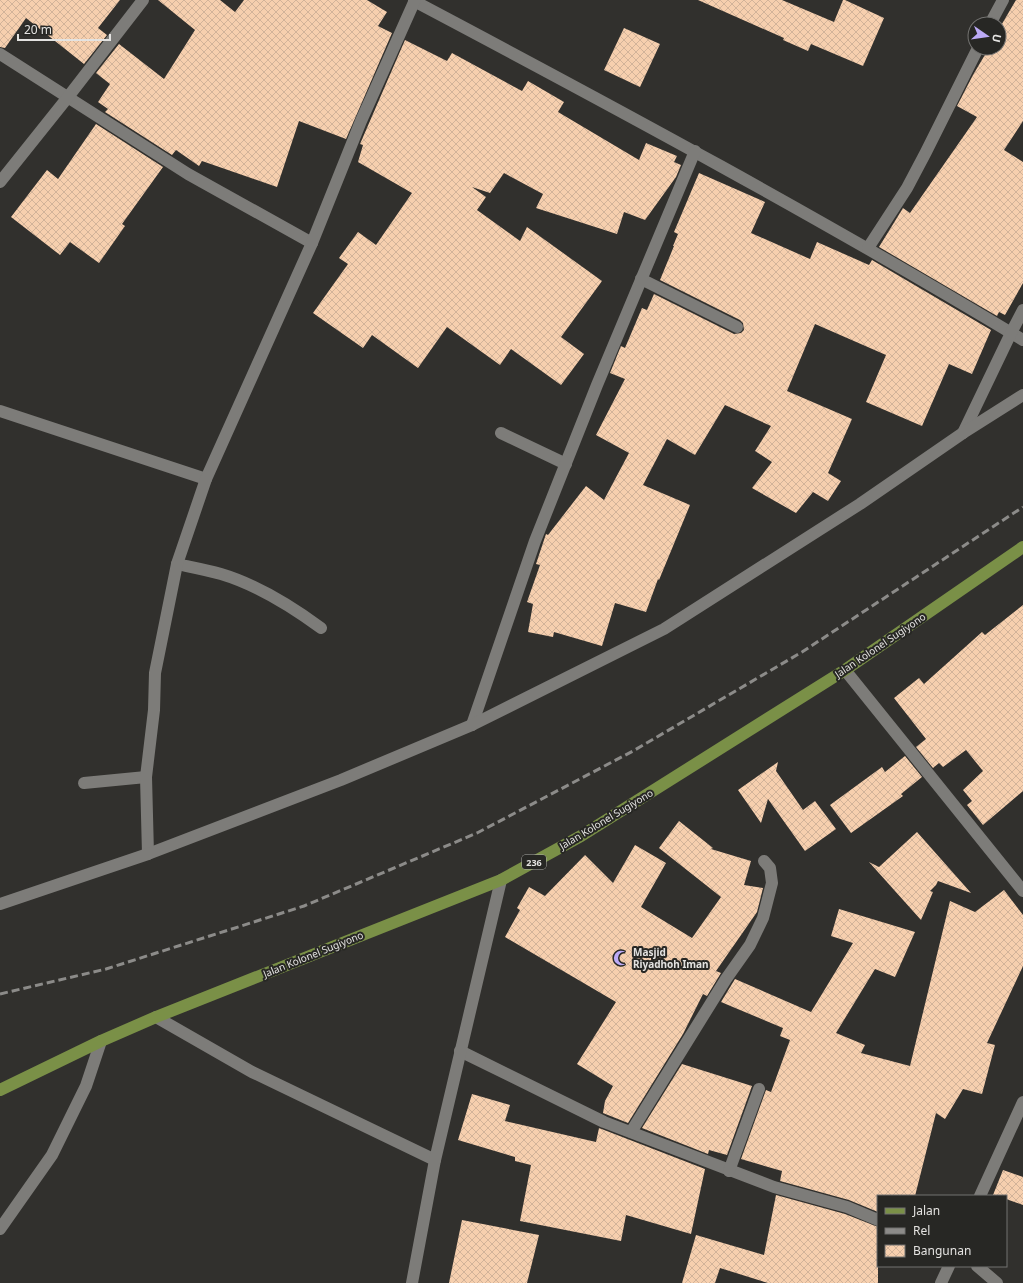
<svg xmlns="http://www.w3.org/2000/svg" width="1023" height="1283" font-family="'Noto Sans',sans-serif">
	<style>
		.building { fill: url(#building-cross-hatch) }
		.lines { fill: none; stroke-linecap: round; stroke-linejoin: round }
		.minor { stroke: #7d7c79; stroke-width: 12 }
		.major { stroke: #7a9047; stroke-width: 12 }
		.rail { stroke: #8c8b89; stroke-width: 3; stroke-dasharray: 8 4; stroke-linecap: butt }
		.labels { text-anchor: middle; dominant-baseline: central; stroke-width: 4; stroke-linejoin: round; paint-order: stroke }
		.shield { fill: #272724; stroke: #ababa8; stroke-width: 1 }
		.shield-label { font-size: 9px; font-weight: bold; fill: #e4e3e1 }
		.street-label { font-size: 10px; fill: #e4e3e1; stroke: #272724 }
		.poi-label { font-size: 10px; font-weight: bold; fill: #e4e3e1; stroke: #272724; text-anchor: start }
	</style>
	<defs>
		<pattern id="building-cross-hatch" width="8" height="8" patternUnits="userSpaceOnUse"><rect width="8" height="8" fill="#f6cfae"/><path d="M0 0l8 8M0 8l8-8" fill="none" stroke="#d2b399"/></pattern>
	</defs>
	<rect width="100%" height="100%" fill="#31302d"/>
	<g class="building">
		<polygon points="0,0 120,0 98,28 107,35 84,64 26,18 5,48 0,47"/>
		<polygon points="158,0 220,0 235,12 244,0 367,0 387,12 378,26 392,33 346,139 299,121 277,187 202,161 199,166 176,150 172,155 105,112 108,109 98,102 110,84 96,73 119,44 164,79 195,30"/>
		<polygon points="698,0 782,0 834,22 843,0 845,0 884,18 863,66 811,44 808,51 783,40 784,38"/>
		<polygon points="1016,0 1023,0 1023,121 1004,150 1023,162 1023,283 1005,315 999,312 997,316 879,247 903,208 910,213 977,117 957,106 973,75 989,48 999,48 999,29"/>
		<polygon points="624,28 660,44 640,87 604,70"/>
		<polygon points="405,40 447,61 452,53 522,91 528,81 564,102 558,112 639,160 646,143 677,156 674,162 681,165 676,177 645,220 624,212 617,234 536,208 543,194 504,173 490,193 472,187 486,197 477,210 520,241 527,227 602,281 561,337 584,354 561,385 511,349 500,365 447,327 418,368 372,335 363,348 313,313 348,264 339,258 358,232 376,245 412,193 358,162 363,145 360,144"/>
		<polygon points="96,124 163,167 122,224 125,226 99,263 70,242 60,255 11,217 47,170 58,179"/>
		<polygon points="699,173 765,202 751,233 810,259 817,242 869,265 872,260 991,330 972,374 949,364 922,426 866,402 886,355 815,324 787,391 852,419 828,473 841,481 828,501 813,492 796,513 752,488 772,462 755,451 771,426 725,405 695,455 667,439 643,485 690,505 659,580 658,579 646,612 615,603 602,646 554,632 553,637 528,632 533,604 527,602 540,565 536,564 546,534 548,535 586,486 604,500 629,453 596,435 625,379 610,373 621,346 625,348 642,308 647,310 654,294 734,334 741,333 744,330 743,323 740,320 660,280 674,246 673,246 678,234 674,232"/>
		<polygon points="1023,605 1023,791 983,825 967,805 972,801 963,790 983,771 966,750 943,767 939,763 933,768 916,747 926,739 894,698 919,678 924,684 982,632 985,635"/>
		<polygon points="905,756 922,777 901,794 903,796 851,833 830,805 882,767 885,772"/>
		<polygon points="778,762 776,771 803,810 815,801 836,829 805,851 768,799 761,823 738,790"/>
		<polygon points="679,821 713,848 711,849 751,861 744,885 763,888 757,912 716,971 721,973 707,996 703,994 683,1034 628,1123 603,1113 605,1101 613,1086 577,1064 616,1002 505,937 520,910 517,908 529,887 545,896 585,855 613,883 635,845 666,863 641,907 692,938 721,897 659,848"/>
		<polygon points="917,832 971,893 938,881 936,885 930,891 933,892 921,920 869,862 879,867"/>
		<polygon points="1004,890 1023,915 1023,966 987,1043 995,1045 982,1094 963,1089 945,1119 936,1113 915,1196 878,1196 878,1212 849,1200 780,1181 782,1171 741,1159 766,1090 771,1092 790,1040 780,1036 783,1028 721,1002 735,979 811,1012 853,943 831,936 839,909 915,932 895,977 875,969 836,1033 865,1045 861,1053 910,1066 950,901 975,912"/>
		<polygon points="682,1064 752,1086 727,1155 709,1150 708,1154 642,1128"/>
		<polygon points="472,1094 510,1105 505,1121 596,1142 599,1128 705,1169 691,1234 626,1215 621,1241 520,1221 531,1165 515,1161 515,1157 458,1140"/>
		<polygon points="1003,1170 1023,1177 1023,1205 1006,1199 1006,1196 993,1195"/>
		<polygon points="776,1195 845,1214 878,1227 878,1283 768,1283 720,1268 715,1283 682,1283 696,1235 764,1255"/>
		<polygon points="462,1220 539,1235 527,1283 449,1283"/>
	</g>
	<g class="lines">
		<g class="minor">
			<path d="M414,1C620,110 824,220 1023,340"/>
			<polyline points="990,24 1003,0"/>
			<polyline points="0,54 188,174 312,243"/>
			<polyline points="0,182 68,97 143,0"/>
			<polyline points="868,248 907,188 926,152 978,48"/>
			<polyline points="641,279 737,327"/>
			<polyline points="0,411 206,479"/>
			<polyline points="501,433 566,464"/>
			<polyline points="963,433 1011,333 1023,310"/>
			<path d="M177,564C191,567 207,570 221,574C258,585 291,606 321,628"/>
			<polyline points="845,670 1023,891"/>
			<polyline points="472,725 535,541 597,385 695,151"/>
			<polyline points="84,783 146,777"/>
			<polyline points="148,854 146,777 154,710 155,673 177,564 206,479 312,243 361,121 415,0"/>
			<polyline points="0,904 148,854 341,780 472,725 664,629 860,504 963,433 1023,395"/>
			<polyline points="156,1017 252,1072 435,1160"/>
			<polyline points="460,1051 604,1122 774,1187 847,1207 878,1220"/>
			<polyline points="631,1132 726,979 750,945 763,918 772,883 770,868 764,861"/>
			<polyline points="729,1171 759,1089"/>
			<polyline points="980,1196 1023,1102"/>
			<polyline points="0,1229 52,1155 86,1086 101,1041"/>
			<polyline points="977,1266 997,1283"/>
			<polyline points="412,1283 435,1160 501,880"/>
			<polyline points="941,1283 949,1266"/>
		</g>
		<polyline class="major" points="0,1090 101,1041 156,1017 501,880 581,836 845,670 1023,547"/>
		<polyline class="rail" points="0,994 106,969 304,906 477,833 633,751 802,652 1023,507"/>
	</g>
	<defs>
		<g id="mosque-bare" transform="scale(1.2)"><path d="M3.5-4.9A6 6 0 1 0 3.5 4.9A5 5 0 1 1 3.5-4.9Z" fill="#bcaaf6" stroke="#272724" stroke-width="2.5" paint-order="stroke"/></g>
	</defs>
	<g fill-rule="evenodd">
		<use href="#mosque-bare" x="621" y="958"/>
	</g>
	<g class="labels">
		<rect class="shield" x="522" y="855" width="24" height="14" rx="3"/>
		<g class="shield-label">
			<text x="534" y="862">236</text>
		</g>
		<g class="street-label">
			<text transform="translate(880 645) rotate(-34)">Jalan Kolonel Sugiyono</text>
			<text transform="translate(606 819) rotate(-31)">Jalan Kolonel Sugiyono</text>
			<text transform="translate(313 954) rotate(-22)">Jalan Kolonel Sugiyono</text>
		</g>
		<g class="poi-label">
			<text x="633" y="952">Masjid<tspan x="633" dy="12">Riyadhoh Iman</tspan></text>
		</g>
	</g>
	<rect x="877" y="1195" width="130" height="72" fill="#272724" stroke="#737270"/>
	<rect x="885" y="1208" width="20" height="6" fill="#7a9047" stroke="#737270"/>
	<text x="913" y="1215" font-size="12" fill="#e4e3e1">Jalan</text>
	<rect x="885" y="1228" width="20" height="6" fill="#8c8b89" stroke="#737270"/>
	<text x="913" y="1235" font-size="12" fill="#e4e3e1">Rel</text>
	<rect x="885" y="1245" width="20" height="12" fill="url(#building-cross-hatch)" stroke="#737270"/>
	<text x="913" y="1255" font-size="12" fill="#e4e3e1">Bangunan</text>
	<g transform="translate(987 36) rotate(103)"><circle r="19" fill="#272724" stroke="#737270"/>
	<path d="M0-3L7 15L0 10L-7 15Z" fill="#bcaaf6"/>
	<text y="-6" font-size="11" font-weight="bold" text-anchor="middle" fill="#e4e3e1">U</text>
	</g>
	<path d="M18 34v6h92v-6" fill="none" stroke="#e4e3e1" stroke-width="2"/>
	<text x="24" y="34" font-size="12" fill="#e4e3e1" stroke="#272724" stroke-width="3" paint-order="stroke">20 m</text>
</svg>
